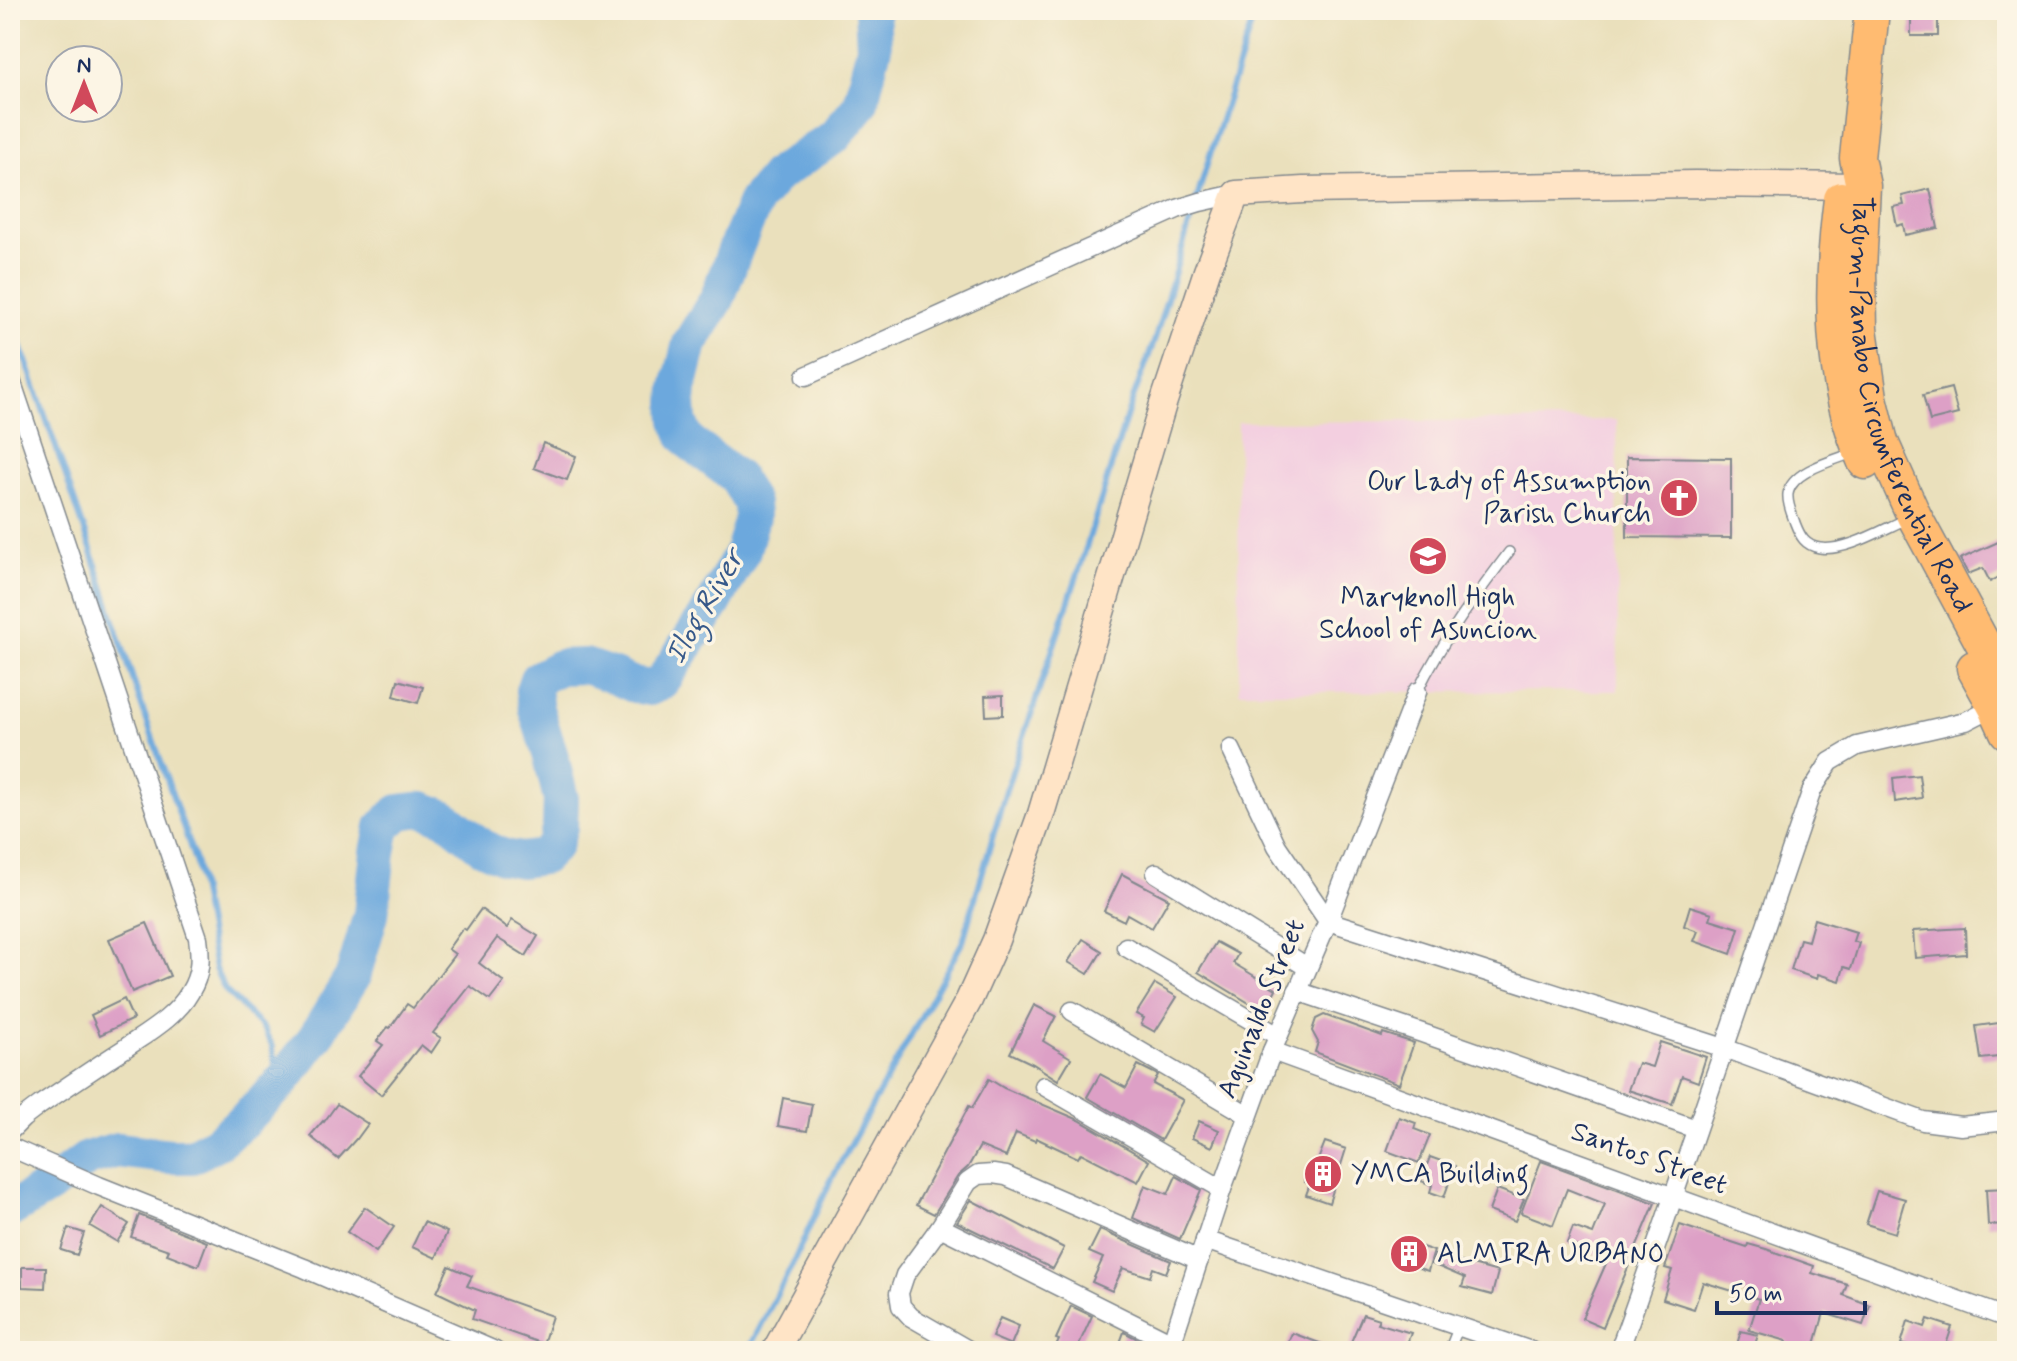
<svg xmlns="http://www.w3.org/2000/svg" width="2017" height="1361" font-family="Mynerve,sans-serif">
	<style>
		.built { fill: #f3cfe0 }
		.lines { fill: none; stroke-linecap: round; stroke-linejoin: round }
		.stream { stroke: #6ca8dd; stroke-width: 6 }
		.river { stroke: #6ca8dd; stroke-width: 36 }
		.building { fill: #dda0c6 }
		.lane-casing { stroke: #82888d; stroke-width: 12 }
		.street-casing { stroke: #82888d; stroke-width: 21 }
		.secondary-casing { stroke: #82888d; stroke-width: 29 }
		.highway-casing { stroke: #82888d; stroke-width: 37 }
		.lane { stroke: #fff; stroke-width: 9 }
		.street { stroke: #fff; stroke-width: 18 }
		.secondary { stroke: #ffe4c6; stroke-width: 26 }
		.highway { stroke: #ffbb71; stroke-width: 34 }
		.labels { text-anchor: middle; dominant-baseline: central; stroke-width: 7; stroke-linejoin: round; paint-order: stroke }
		.street-label { font-size: 28px; fill: #1b2f5e; stroke: #fcf5e5 }
		.poi-label { font-size: 28px; fill: #1b2f5e; stroke: #fcf5e5; text-anchor: start }
		.water-label { font-size: 30px; font-style: italic; fill: #37598a; stroke: #fcf5e5 }
	</style>
	<rect width="100%" height="100%" fill="#fcf5e5"/>
	<filter id="ink" filterUnits="userSpaceOnUse"><feTurbulence type="fractalNoise" baseFrequency=".0125" numOctaves="2"/><feDisplacementMap in="SourceGraphic" scale="16" xChannelSelector="R" yChannelSelector="G"/><feConvolveMatrix kernelMatrix="1 2 1 2 8 2 1 2 1" color-interpolation-filters="sRGB"/></filter>
	<filter id="wash" filterUnits="userSpaceOnUse"><feTurbulence type="fractalNoise" baseFrequency=".006" numOctaves="4" result="noise"/><feDisplacementMap in="SourceGraphic" scale="32" xChannelSelector="R" yChannelSelector="G"/><feGaussianBlur stdDeviation="1.8" result="paint"/><feColorMatrix in="noise" values="0 0 0 0 0 0 0 0 0 0 0 0 0 0 0 0 0 1.4 0 .05"/><feComposite in="paint" operator="in"/></filter>
	<g filter="url(#wash)">
		<rect width="100%" height="100%" fill="#eae0bc"/>
		<polygon class="built" points="1617,420 1618,691 1239,692 1238,422"/>
		<g class="lines">
			<g class="stream">
				<polyline points="10,314 89,543 139,698 196,864 215,969 225,990 263,1028 272,1045 279,1085"/>
				<polyline points="748,1351 793,1263 831,1180 963,941 1006,790 1081,564 1128,412 1154,342 1212,148 1256,10"/>
			</g>
			<polyline class="river" points="10,1210 53,1184 87,1159 117,1150 169,1156 192,1156 216,1143 243,1121 279,1085 315,1038 353,976 371,914 378,852 383,827 399,812 423,809 446,818 481,846 504,857 521,860 543,857 554,846 560,827 561,799 551,757 536,709 533,691 537,679 559,667 585,666 614,676 634,685 650,688 662,682 714,603 743,550 752,517 751,504 737,478 692,444 684,434 679,420 678,404 679,388 690,343 717,299 737,245 756,200 777,175 835,136 860,105 874,47 872,10"/>
		</g>
		<g id="blocks">
			<g class="building">
				<rect x="1911" y="10" width="27" height="26"/>
				<polygon points="1930,189 1938,228 1905,235 1903,224 1897,226 1893,207 1904,205 1902,196"/>
				<polygon points="1951,388 1958,414 1930,421 1923,395"/>
				<polygon points="543,443 576,456 567,480 534,468"/>
				<polygon points="1627,457 1731,458 1731,538 1627,537"/>
				<polygon points="2007,538 2007,573 1990,582 1983,568 1968,574 1960,559"/>
				<polygon points="398,680 423,687 418,703 394,696"/>
				<polygon points="1003,695 1003,715 986,716 985,696"/>
				<polygon points="1919,775 1922,798 1895,802 1893,778"/>
				<polygon points="1122,874 1169,899 1152,928 1127,914 1124,921 1104,911"/>
				<polygon points="1690,906 1712,913 1710,919 1739,928 1731,954 1694,941 1698,931 1684,926"/>
				<polygon points="481,909 507,928 512,920 538,936 526,956 497,938 479,963 504,982 490,1000 470,986 433,1033 441,1038 431,1053 421,1045 381,1095 358,1076 383,1045 377,1041 388,1027 390,1028 407,1004 413,1008 455,954 448,949 463,928 466,930"/>
				<polygon points="1814,919 1856,932 1853,941 1859,943 1851,969 1844,967 1840,981 1818,974 1817,979 1791,970 1800,939 1808,941"/>
				<polygon points="147,923 170,976 132,992 109,939"/>
				<polygon points="1965,928 1966,954 1915,958 1913,931"/>
				<polygon points="1083,939 1102,951 1088,974 1068,962"/>
				<polygon points="1216,942 1238,954 1233,963 1276,989 1264,1012 1198,972"/>
				<polygon points="1155,984 1177,997 1155,1032 1141,1024 1144,1018 1136,1014"/>
				<polygon points="124,999 133,1019 100,1035 91,1015"/>
				<polygon points="1034,1005 1056,1016 1043,1041 1071,1058 1058,1080 1033,1064 1010,1053"/>
				<polygon points="1324,1015 1382,1036 1383,1033 1414,1043 1399,1084 1315,1052 1318,1042 1312,1031 1316,1019"/>
				<polygon points="2007,1022 2007,1056 1981,1059 1976,1026"/>
				<polygon points="1660,1042 1706,1057 1698,1082 1682,1076 1672,1104 1628,1090 1638,1063 1652,1067"/>
				<polygon points="1138,1065 1158,1075 1153,1084 1183,1100 1161,1140 1087,1097 1100,1074 1126,1088"/>
				<polygon points="989,1079 1004,1088 1079,1120 1149,1161 1138,1182 1081,1153 1078,1158 1036,1138 1035,1141 1016,1133 1006,1157 980,1146 968,1167 958,1176 934,1214 916,1205 969,1106 972,1108"/>
				<polygon points="783,1098 812,1104 807,1131 778,1126"/>
				<polygon points="337,1104 368,1124 357,1139 356,1139 338,1159 310,1136 323,1121 324,1122"/>
				<polygon points="1399,1117 1416,1123 1414,1129 1430,1135 1419,1163 1387,1151"/>
				<polygon points="1199,1121 1219,1130 1212,1147 1192,1138"/>
				<polygon points="1325,1142 1346,1149 1329,1203 1306,1195 1310,1184 1304,1182 1310,1163 1316,1165"/>
				<polygon points="1430,1157 1455,1166 1444,1197 1430,1192 1432,1185 1421,1181"/>
				<polygon points="1541,1161 1655,1203 1603,1327 1582,1318 1608,1259 1567,1243 1573,1227 1593,1234 1605,1204 1567,1189 1553,1225 1521,1213"/>
				<polygon points="1176,1176 1201,1190 1180,1239 1133,1218 1145,1185 1168,1194"/>
				<polygon points="2007,1188 2007,1224 1988,1225 1986,1189"/>
				<polygon points="1497,1189 1524,1199 1515,1221 1489,1211"/>
				<polygon points="1877,1191 1905,1199 1895,1233 1866,1224"/>
				<polygon points="971,1200 1064,1248 1053,1269 957,1222"/>
				<polygon points="102,1207 129,1224 117,1242 90,1226"/>
				<polygon points="365,1207 394,1227 376,1252 347,1232"/>
				<polygon points="139,1215 207,1242 198,1266 167,1254 169,1250 131,1237"/>
				<polygon points="424,1222 447,1232 436,1258 412,1247"/>
				<polygon points="1680,1225 1747,1247 1748,1244 1766,1249 1814,1266 1812,1273 1847,1284 1843,1295 1870,1305 1863,1325 1824,1313 1813,1351 1784,1351 1787,1341 1749,1330 1759,1299 1703,1282 1694,1309 1663,1299 1672,1270 1665,1268"/>
				<polygon points="68,1228 84,1233 77,1255 61,1250"/>
				<polygon points="1100,1230 1171,1261 1166,1273 1153,1268 1150,1277 1123,1268 1112,1291 1092,1282 1103,1258 1089,1252"/>
				<polygon points="1404,1241 1434,1251 1428,1271 1397,1261"/>
				<polygon points="1435,1255 1498,1272 1492,1295 1462,1287 1465,1278 1432,1264"/>
				<polygon points="449,1266 472,1276 467,1286 552,1316 543,1344 472,1319 475,1310 437,1292"/>
				<polygon points="22,1267 46,1267 45,1288 22,1287"/>
				<polygon points="1071,1306 1092,1316 1076,1351 1054,1351 1059,1340 1056,1339"/>
				<polygon points="1363,1314 1379,1319 1377,1323 1411,1333 1404,1351 1347,1351"/>
				<polygon points="1000,1318 1019,1326 1011,1345 992,1337"/>
				<polygon points="1928,1319 1952,1327 1944,1351 1923,1351 1901,1344 1908,1321 1925,1327"/>
				<polygon points="1741,1331 1758,1335 1753,1351 1735,1351"/>
				<polygon points="1124,1332 1157,1349 1157,1351 1117,1351"/>
				<polygon points="1292,1333 1336,1349 1336,1351 1284,1351"/>
			</g>
		</g>
	</g>
	<g filter="url(#ink)">
		<use href="#blocks" fill-opacity="0" stroke="#82888d" stroke-width="2"/>
		<g class="lines">
			<g class="lane-casing">
				<g id="lane">
					<path d="M1853,453C1835,460 1791,471 1788,494C1787,504 1792,514 1795,523C1800,536 1805,546 1820,548C1846,552 1883,529 1907,519"/>
					<path d="M1417,692C1442,641 1475,597 1509,552"/>
					<polyline points="1449,1351 1459,1326"/>
				</g>
			</g>
			<g class="street-casing">
				<g id="street">
					<polyline points="806,376 1177,209 1200,202 1236,194"/>
					<path d="M10,377L198,938C201,958 201,974 190,992C176,1017 147,1033 124,1049C96,1067 68,1086 40,1105L23,1118L10,1131"/>
					<polyline points="1231,749 1277,846 1328,921 1724,1048 1923,1121 1961,1126 2007,1121"/>
					<polyline points="1156,873 1307,967"/>
					<polyline points="1126,947 1278,1036"/>
					<polyline points="1297,991 1422,1033 1696,1129"/>
					<polyline points="1072,1011 1248,1115"/>
					<polyline points="1272,1051 2007,1318"/>
					<polyline points="1044,1086 1222,1189"/>
					<polyline points="10,1147 99,1186 304,1268 495,1351"/>
					<polyline points="940,1227 1172,1343"/>
					<polyline points="1205,1240 1531,1351"/>
					<polyline points="970,1351 911,1317 901,1306 899,1293 905,1275 940,1227 968,1182 978,1175 993,1174 1006,1176 1199,1260"/>
					<polyline points="1169,1351 1222,1189 1272,1051 1328,921 1417,692"/>
					<path d="M1619,1351C1686,1165 1748,977 1812,790L1830,762L1857,746L1966,721L2001,703"/>
				</g>
			</g>
			<g class="secondary-casing">
				<polyline id="secondary" points="775,1351 969,1000 996,940 1041,814 1163,404 1207,271 1236,194 1303,190 1695,184 1863,186"/>
			</g>
			<g class="highway-casing">
				<g id="highway">
					<path id="s1" d="M1872,10L1857,158L1863,186L1859,271L1860,329L1870,398L1881,442L1914,516L2007,688"/>
					<path d="M1841,199C1830,286 1829,381 1865,462"/>
					<polyline points="1974,668 1995,706 2007,732"/>
				</g>
			</g>
			<use href="#lane" class="lane"/>
			<use href="#street" class="street"/>
			<use href="#secondary" class="secondary"/>
			<use href="#highway" class="highway"/>
		</g>
	</g>
	<defs>
		<g id="church-disc" transform="scale(2)"><circle r="9.5" fill="#d1495b" stroke="#fcf5e5"/><path d="M-1.2-6h2.4v3.5h3.3v2.4h-3.3V6h-2.4V-.1h-3.3v-2.4h3.3Z" fill="#fff"/></g>
		<g id="school-disc" transform="scale(2)"><circle r="9.5" fill="#d1495b" stroke="#fcf5e5"/><path d="M0-5L7-2L0 1L-7-2ZM-4 1L0 2.5L4 1V4Q0 6-4 4Z" fill="#fff"/></g>
		<g id="building-disc" transform="scale(2)"><circle r="9.5" fill="#d1495b" stroke="#fcf5e5"/><path d="M-4-6H4V6H1V3H-1V6H-4ZM-2.5-4.3h1.7v1.8h-1.7ZM.8-4.3h1.7v1.8H.8ZM-2.5-1h1.7V.8h-1.7ZM.8-1h1.7V.8H.8Z" fill="#fff"/></g>
	</defs>
	<g fill-rule="evenodd">
		<use href="#church-disc" x="1679" y="498"/>
		<use href="#school-disc" x="1428" y="556"/>
		<use href="#building-disc" x="1323" y="1174"/>
		<use href="#building-disc" x="1409" y="1254"/>
	</g>
	<g class="labels">
		<g class="street-label">
			<text stroke="none"><textPath href="#s1" startOffset="406">Tagum-Panabo Circumferential Road</textPath></text>
			<text transform="translate(1262 1009) rotate(-68)">Aguinaldo Street</text>
			<text transform="translate(1649 1159) rotate(20)">Santos Street</text>
		</g>
		<g class="poi-label">
			<text x="1651" y="482" text-anchor="end">Our Lady of Assumption<tspan x="1651" dy="32">Parish Church</tspan></text>
			<text x="1428" y="598" text-anchor="middle">Maryknoll High<tspan x="1428" dy="32">School of Asuncion</tspan></text>
			<text x="1351" y="1174">YMCA Building</text>
			<text x="1437" y="1254">ALMIRA URBANO</text>
		</g>
		<g class="water-label">
			<text transform="translate(705 607) rotate(-60)">Ilog River</text>
		</g>
	</g>
	<rect width="2017" height="1361" fill="none" stroke="#fcf5e5" stroke-width="40"/>
	<g transform="translate(84 84)"><circle r="38" fill="#fcf5e5" stroke="#a2a6af" stroke-width="2"/>
	<path d="M0-6L14 30L0 20L-14 30Z" fill="#d1495b"/>
	<text y="-12" font-size="22" font-weight="bold" text-anchor="middle" fill="#1b2f5e">N</text>
	</g>
	<path d="M1717 1301v12h148v-12" fill="none" stroke="#1b2f5e" stroke-width="4"/>
	<text x="1729" y="1301" font-size="24" fill="#1b2f5e" stroke="#fcf5e5" stroke-width="6" paint-order="stroke">50 m</text>
</svg>
